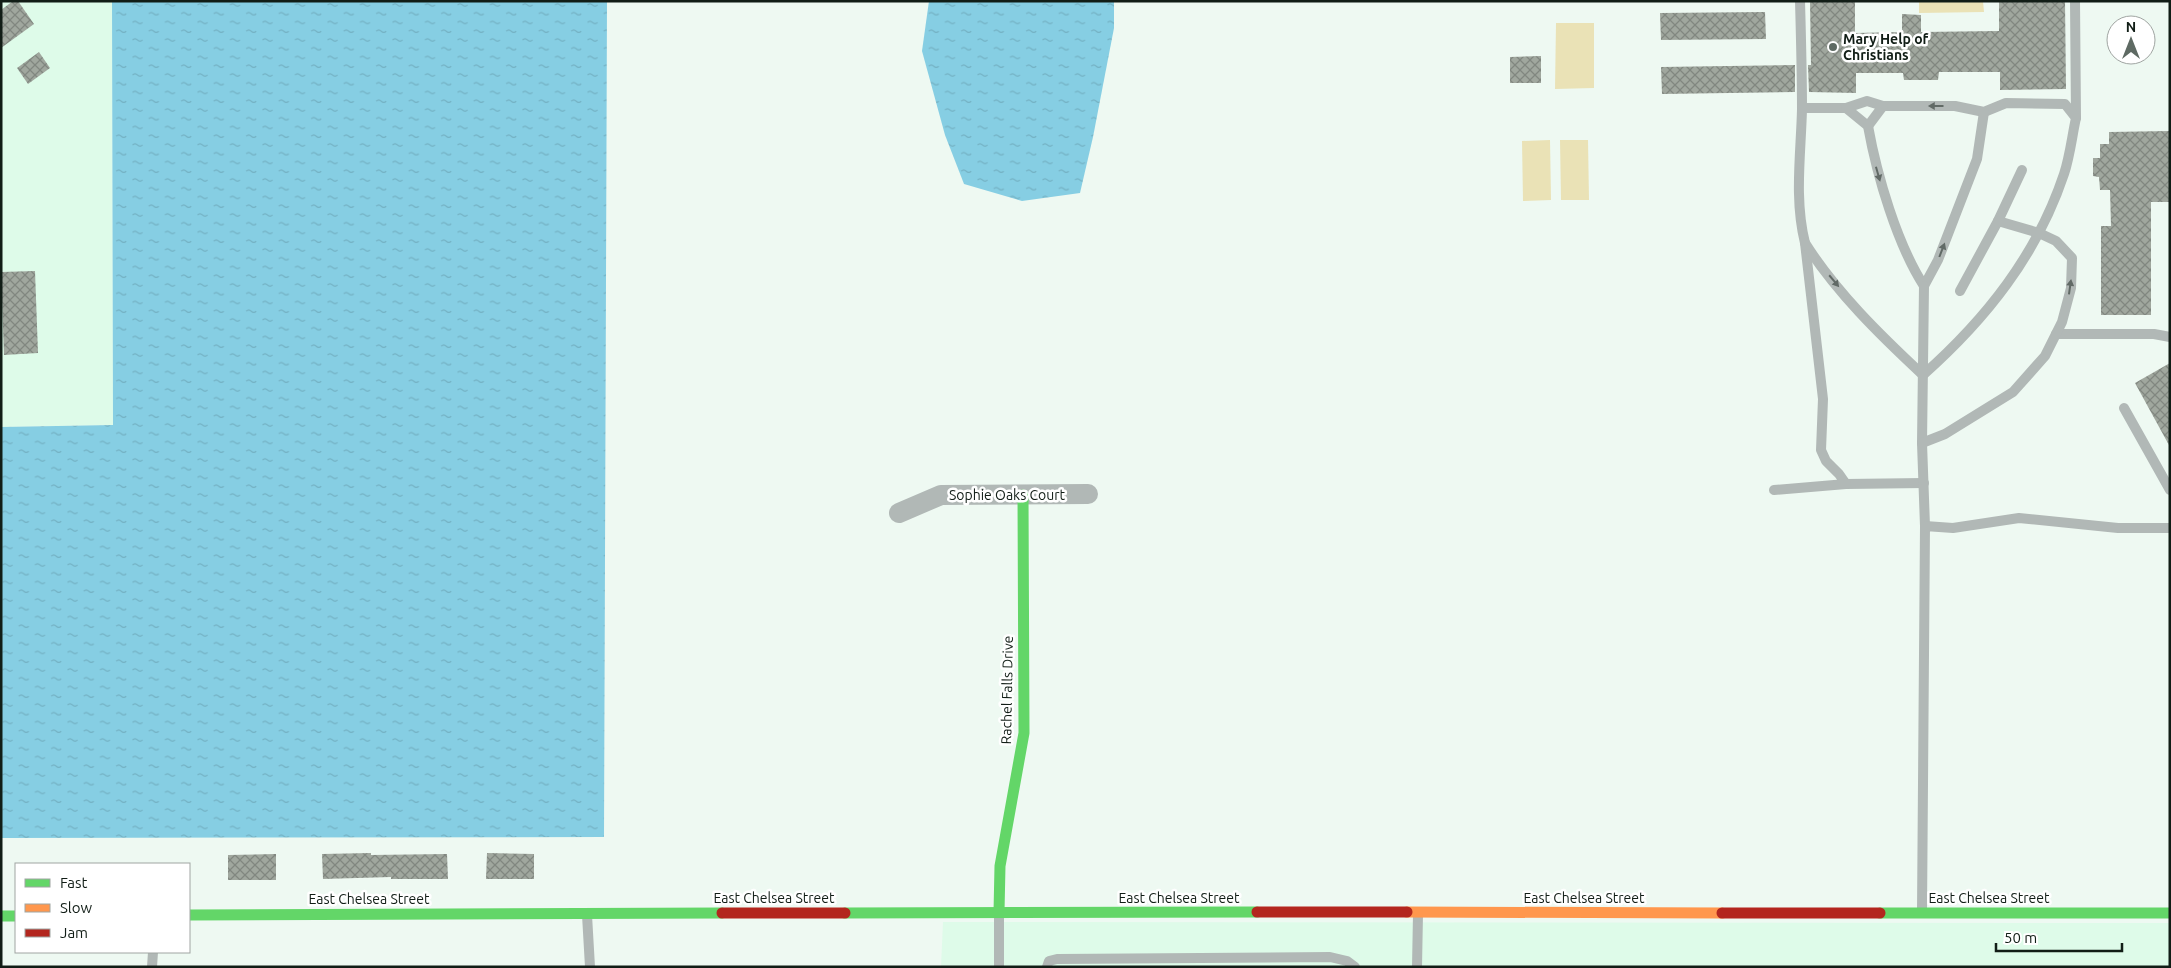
<svg xmlns="http://www.w3.org/2000/svg" width="2171" height="968" font-family="Ubuntu,sans-serif">
	<style>
		.built { fill: #defbe9 }
		.green { fill: #eae2b6 }
		.water { fill: url(#water-ripples) }
		.building { fill: url(#building-cross-hatch) }
		.lines { fill: none; stroke-linecap: round; stroke-linejoin: round }
		.lane { stroke: #b1b8b6; stroke-width: 10 }
		.street { stroke: #b1b8b6; stroke-width: 20 }
		.fast { stroke: #63d668; stroke-width: 11 }
		.slow { stroke: #ff974d; stroke-width: 11 }
		.jam { stroke: #b3261e; stroke-width: 11 }
		.oneway { fill: #616a66 }
		.poi-dot { fill: #5e6a63; stroke: #fff; stroke-width: 2 }
		.labels { text-anchor: middle; dominant-baseline: central; stroke-width: 5; stroke-linejoin: round; paint-order: stroke }
		.poi-label { font-size: 14px; font-weight: bold; fill: #111d16; stroke: #fff; text-anchor: start }
		.street-label { font-size: 14px; fill: #111d16; stroke: #fff }
	</style>
	<defs>
		<pattern id="water-ripples" width="26" height="14" patternUnits="userSpaceOnUse" patternTransform="scale(1.25)"><rect width="26" height="14" fill="#86cee3"/><path d="M2 4q2-2 4 0t4 0M15 11q2-2 4 0t4 0" fill="none" stroke="#73b0c2"/></pattern>
		<pattern id="building-cross-hatch" width="8" height="8" patternUnits="userSpaceOnUse" patternTransform="scale(1.25)"><rect width="8" height="8" fill="#a0a79e"/><path d="M0 0l8 8M0 8l8-8" fill="none" stroke="#818780"/></pattern>
	</defs>
	<rect width="100%" height="100%" fill="#eef9f2"/>
	<g class="built">
		<polygon points="1,1 112,1 113,425 1,427"/>
		<polygon points="943,922 2170,923 2170,967 941,967"/>
	</g>
	<g class="green">
		<polygon points="1919,1 1983,1 1984,12 1919,13"/>
		<polygon points="1556,23 1594,23 1594,88 1555,89"/>
		<polygon points="1550,140 1551,200 1523,201 1522,141"/>
		<polygon points="1560,140 1588,140 1589,200 1561,200"/>
	</g>
	<g class="water">
		<polygon points="112,1 607,1 604,837 1,838 1,427 113,425"/>
		<polygon points="929,1 1114,1 1114,28 1093,137 1080,193 1022,201 964,184 945,135 922,51"/>
	</g>
	<g class="building">
		<polygon points="13,1 18,1 34,24 1,48 1,10"/>
		<polygon points="1810,1 1855,1 1855,33 1902,32 1902,14 1921,15 1921,32 1999,31 1999,1 2065,1 2066,89 2000,90 2000,72 1939,72 1938,80 1904,80 1903,73 1856,73 1856,93 1809,92 1808,65 1811,65"/>
		<polygon points="1765,12 1766,39 1661,40 1660,13"/>
		<polygon points="39,52 50,68 28,84 17,68"/>
		<polygon points="1541,56 1541,83 1510,83 1510,57"/>
		<polygon points="1795,65 1795,92 1662,94 1661,67"/>
		<polygon points="2170,131 2170,202 2151,202 2151,315 2101,315 2101,226 2111,226 2110,190 2100,190 2099,177 2093,176 2093,158 2100,158 2100,144 2109,144 2109,132"/>
		<polygon points="35,271 38,353 4,355 1,272"/>
		<polygon points="2170,363 2170,447 2135,383"/>
		<polygon points="371,853 371,855 447,854 448,879 391,879 391,877 323,879 322,854"/>
		<polygon points="487,853 534,854 534,879 486,879"/>
		<polygon points="276,854 276,880 228,880 228,855"/>
	</g>
	<g class="lines">
		<g class="lane">
			<path d="M1800,1C1801,37 1802,73 1802,109C1801,153 1794,199 1805,243L1823,399L1821,450L1826,461L1839,474L1846,484L1924,483"/>
			<polyline points="2075,1 2076,118"/>
			<path d="M1802,108H1846L1867,101L1883,106H1955L1984,112L2006,103L2065,104L2076,118C2072,136 2070,156 2064,174C2037,255 1986,319 1923,375C1880,335 1836,292 1805,243"/>
			<path d="M1846,108L1868,126C1877,176 1897,244 1924,286L1938,260L1977,159L1984,112"/>
			<polyline points="1868,126 1883,106"/>
			<polyline points="1998,221 2022,170"/>
			<polyline points="2056,334 2154,334 2170,337"/>
			<polyline points="2124,408 2170,490"/>
			<polyline points="1922,443 1924,286"/>
			<polyline points="1774,490 1846,484"/>
			<polyline points="1925,526 1922,443 1945,434 2013,392 2045,356 2062,322 2071,288 2072,258 2056,241 2039,233 1998,221 1960,291"/>
			<polyline points="1922,912 1925,526 1953,528 2019,518 2118,528 2170,528"/>
			<polyline points="999,913 999,967"/>
			<polyline points="587,915 590,967"/>
			<polyline points="152,967 153,952"/>
			<polyline points="1047,967 1049,961 1057,959 1330,957 1347,961 1355,967"/>
			<polyline points="1417,967 1418,914"/>
		</g>
		<polyline class="street" points="899,513 941,495 1088,494"/>
		<g class="fast">
			<polyline points="999,912 1000,866 1024,733 1023,495"/>
			<polyline points="845,913 1257,912"/>
			<polyline points="1880,913 2170,913"/>
			<polyline points="189,915 722,913"/>
			<polyline points="1,916 16,916"/>
		</g>
		<polyline class="slow" points="1407,912 1722,913"/>
		<g class="jam">
			<polyline points="1257,912 1407,912"/>
			<polyline points="722,913 845,913"/>
			<polyline points="1722,913 1880,913"/>
		</g>
	</g>
	<defs><path id="oneway-solid" d="M-6-.8H1V-3.2L6.5 0L1 3.2V.8H-6Z" transform="scale(1.25)"/></defs>
	<g class="oneway">
		<use href="#oneway-solid" transform="translate(1936 106) rotate(180)"/>
		<use href="#oneway-solid" transform="translate(1878 174) rotate(74)"/>
		<use href="#oneway-solid" transform="translate(1942 250) rotate(-69)"/>
		<use href="#oneway-solid" transform="translate(1834 281) rotate(50)"/>
		<use href="#oneway-solid" transform="translate(2070 287) rotate(-82)"/>
	</g>
	<circle class="poi-dot" cx="1833" cy="47" r="5"/>
	<g class="labels">
		<g class="poi-label">
			<text x="1843" y="39">Mary Help of<tspan x="1843" dy="16">Christians</tspan></text>
		</g>
		<g class="street-label">
			<text x="1007" y="495">Sophie Oaks Court</text>
			<text transform="translate(1007 690) rotate(-89)">Rachel Falls Drive</text>
			<text x="774" y="898">East Chelsea Street</text>
			<text x="1179" y="898">East Chelsea Street</text>
			<text x="1584" y="898">East Chelsea Street</text>
			<text x="1989" y="898">East Chelsea Street</text>
			<text x="369" y="899">East Chelsea Street</text>
		</g>
	</g>
	<rect width="2171" height="968" fill="none" stroke="#111d16" stroke-width="5"/>
	<rect x="15" y="863" width="175" height="90" fill="#ffffff" stroke="#a0a5a2"/>
	<rect x="25" y="879" width="25" height="8" fill="#63d668" stroke="#a0a5a2"/>
	<text x="60" y="888" font-size="15" fill="#111d16">Fast</text>
	<rect x="25" y="904" width="25" height="8" fill="#ff974d" stroke="#a0a5a2"/>
	<text x="60" y="913" font-size="15" fill="#111d16">Slow</text>
	<rect x="25" y="929" width="25" height="8" fill="#b3261e" stroke="#a0a5a2"/>
	<text x="60" y="938" font-size="15" fill="#111d16">Jam</text>
	<g transform="translate(2131 40)"><circle r="24" fill="#ffffff" stroke="#a0a5a2"/>
	<path d="M0-4L9 19L0 12L-9 19Z" fill="#5e6a63"/>
	<text y="-8" font-size="14" font-weight="bold" text-anchor="middle" fill="#111d16">N</text>
	</g>
	<path d="M1996 943v8h126v-8" fill="none" stroke="#111d16" stroke-width="2.5"/>
	<text x="2004" y="943" font-size="15" fill="#111d16" stroke="#ffffff" stroke-width="4" paint-order="stroke">50 m</text>
</svg>
